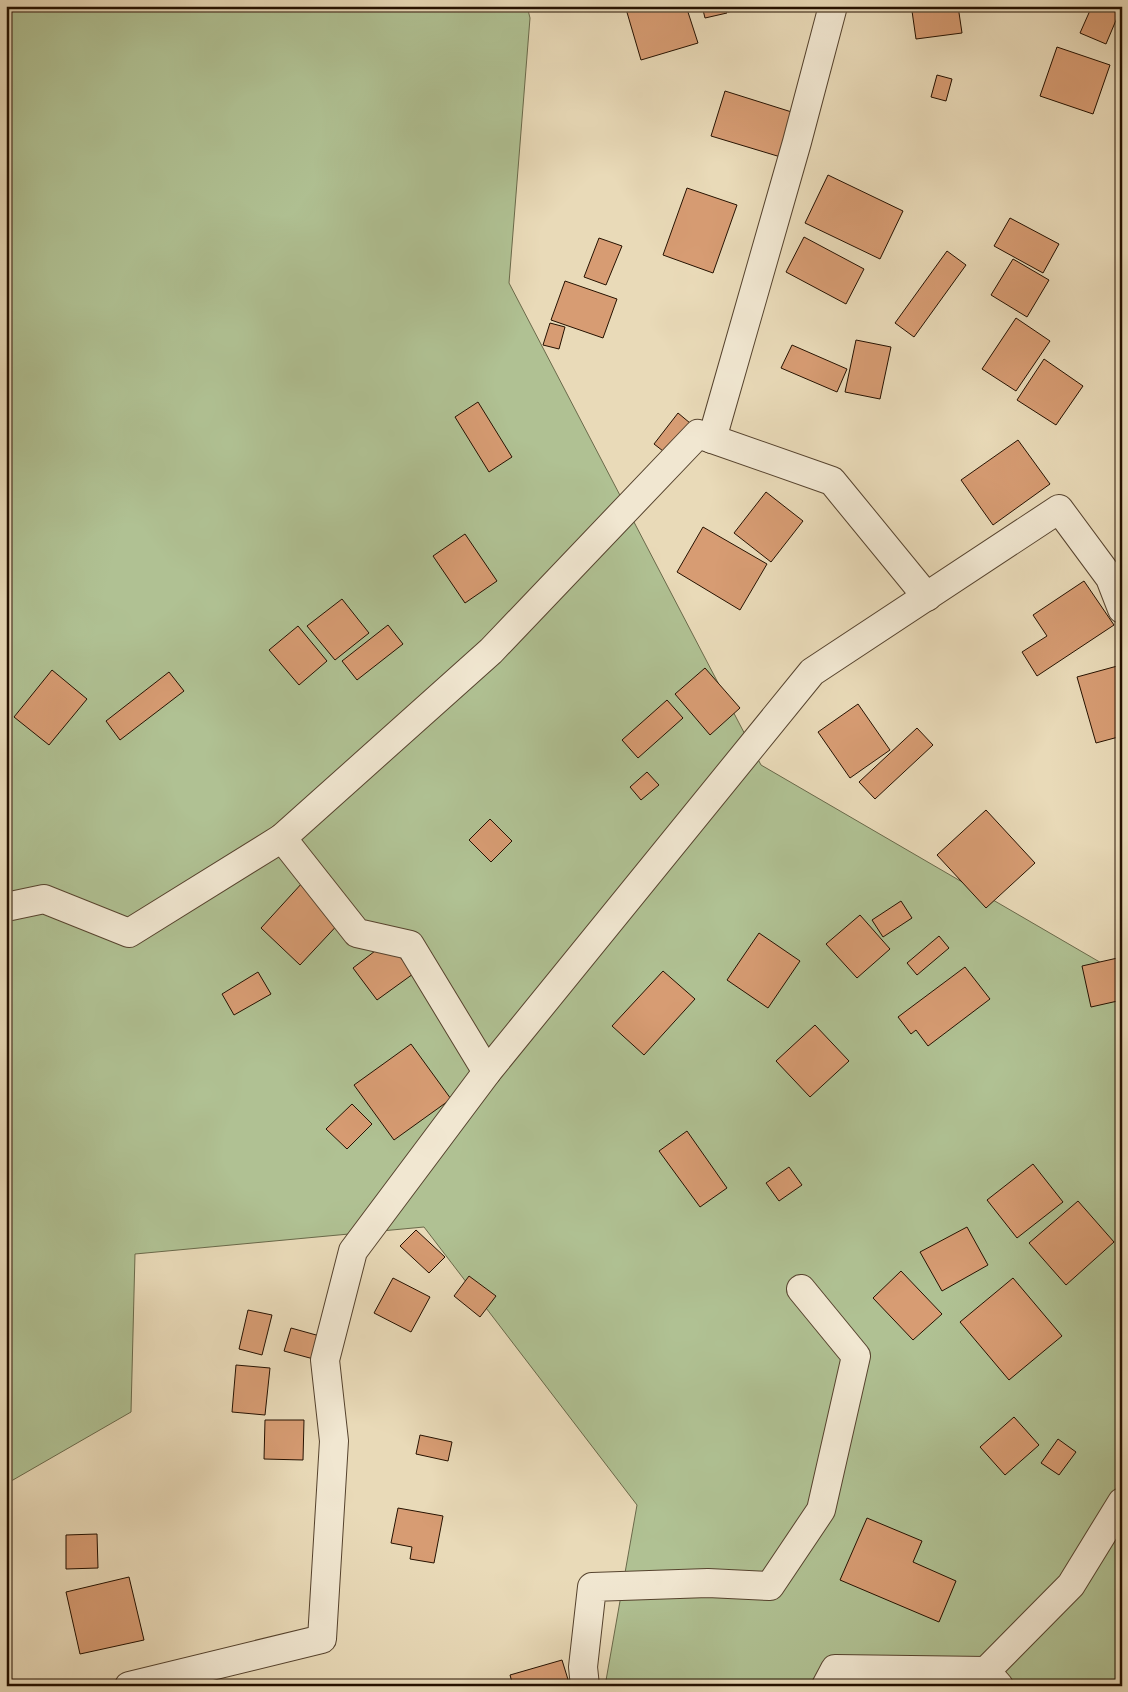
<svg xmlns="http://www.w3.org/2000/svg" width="1128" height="1692" font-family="Cardo,serif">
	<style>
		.green { fill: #b0c193; stroke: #6a694a }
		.building { fill: #d79c73; stroke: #251100 }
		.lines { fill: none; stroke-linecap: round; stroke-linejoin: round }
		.minor-casing { stroke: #56432e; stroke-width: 30 }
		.minor { stroke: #f1e7d1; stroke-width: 28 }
	</style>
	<rect width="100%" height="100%" fill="#e9dab8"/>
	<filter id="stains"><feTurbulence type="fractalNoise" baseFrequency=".004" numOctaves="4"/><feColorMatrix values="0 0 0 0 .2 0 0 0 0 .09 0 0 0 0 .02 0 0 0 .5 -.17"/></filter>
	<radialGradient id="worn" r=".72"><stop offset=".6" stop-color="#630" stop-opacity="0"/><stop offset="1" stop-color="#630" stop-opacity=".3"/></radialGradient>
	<polygon class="green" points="6,6 527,6 530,18 509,283 761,765 1122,975 1122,1686 605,1686 637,1505 424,1227 135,1254 131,1412 6,1484"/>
	<g class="building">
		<polygon points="636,6 686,6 698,43 641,60 626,9"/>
		<polygon points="702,6 725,6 727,13 705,18"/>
		<polygon points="727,6 760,6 728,12"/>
		<polygon points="945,6 958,6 962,33 916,39 912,11"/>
		<polygon points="1092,6 1122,6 1106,44 1080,33"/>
		<polygon points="1057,47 1110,65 1093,114 1040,96"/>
		<polygon points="937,75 952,79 946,101 931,97"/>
		<polygon points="725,91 798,114 784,158 711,136"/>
		<polygon points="828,175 903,211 880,259 805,223"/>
		<polygon points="687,188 737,205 713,273 663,255"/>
		<polygon points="1010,218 1059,244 1043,273 994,246"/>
		<polygon points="804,237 864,269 846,304 786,272"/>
		<polygon points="599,238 622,246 606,285 584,277"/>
		<polygon points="947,251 966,265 914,337 895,323"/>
		<polygon points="1013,259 1049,280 1027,317 991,295"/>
		<polygon points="565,281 617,299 603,338 551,320"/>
		<polygon points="1016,318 1050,341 1016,391 982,369"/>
		<polygon points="550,323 565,327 559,349 543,345"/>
		<polygon points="856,340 891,347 880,399 845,392"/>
		<polygon points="792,345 847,369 837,392 781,368"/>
		<polygon points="1044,359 1083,386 1056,425 1017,400"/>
		<polygon points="478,402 512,457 489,472 455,417"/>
		<polygon points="678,413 696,428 672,458 654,444"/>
		<polygon points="1018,440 1050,484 993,525 961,480"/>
		<polygon points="766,492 803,521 771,562 734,533"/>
		<polygon points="703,527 767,564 740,610 677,572"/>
		<polygon points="465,534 497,581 465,603 433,556"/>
		<polygon points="1084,581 1114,625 1037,676 1022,652 1047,636 1033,615"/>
		<polygon points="342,599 369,633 335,660 307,626"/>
		<polygon points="388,625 403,644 357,680 342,661"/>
		<polygon points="298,626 327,661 299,685 269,650"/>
		<polygon points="1121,665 1122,736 1096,743 1077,677"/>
		<polygon points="705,668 740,708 710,735 675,694"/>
		<polygon points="52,670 87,699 49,745 14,717"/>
		<polygon points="169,672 184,691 120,740 106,721"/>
		<polygon points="667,700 683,718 638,758 622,740"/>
		<polygon points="858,704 890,750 850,778 818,732"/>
		<polygon points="917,728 933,745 875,799 859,782"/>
		<polygon points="647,772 659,785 641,800 630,787"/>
		<polygon points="986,810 1035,863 986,908 937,855"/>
		<polygon points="490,819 512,841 491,862 469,840"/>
		<polygon points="303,882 343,919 300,965 261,928"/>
		<polygon points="901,901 912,918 883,937 872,920"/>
		<polygon points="860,915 890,949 857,978 826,944"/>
		<polygon points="759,933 800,961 768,1008 727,980"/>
		<polygon points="939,936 949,948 917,975 907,963"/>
		<polygon points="388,941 413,974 377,1000 353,968"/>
		<polygon points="1122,957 1122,1000 1091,1007 1082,966"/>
		<polygon points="965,967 990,999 928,1046 916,1030 911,1034 898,1017"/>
		<polygon points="663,971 695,999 644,1055 612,1026"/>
		<polygon points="258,972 271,994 234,1015 222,994"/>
		<polygon points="815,1025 849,1061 810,1097 776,1061"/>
		<polygon points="411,1044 451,1099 394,1140 354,1085"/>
		<polygon points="352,1104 372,1124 347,1149 326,1129"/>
		<polygon points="687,1131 727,1188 700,1207 659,1151"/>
		<polygon points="1033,1164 1063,1202 1017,1238 987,1200"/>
		<polygon points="789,1167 802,1185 779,1201 766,1183"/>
		<polygon points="1078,1201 1114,1242 1066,1285 1029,1243"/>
		<polygon points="967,1227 988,1265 942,1291 920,1252"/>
		<polygon points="416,1230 445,1257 429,1273 400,1246"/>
		<polygon points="901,1271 942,1314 913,1340 873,1298"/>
		<polygon points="469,1276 496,1296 480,1317 454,1296"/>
		<polygon points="393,1278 430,1297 411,1332 374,1313"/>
		<polygon points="1013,1278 1062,1336 1009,1380 960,1322"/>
		<polygon points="248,1310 272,1315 262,1355 239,1349"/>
		<polygon points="291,1328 327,1338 321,1361 284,1351"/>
		<polygon points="236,1365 270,1368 265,1415 232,1412"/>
		<polygon points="1014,1417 1039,1445 1005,1475 980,1447"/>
		<polygon points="265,1420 304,1420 303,1460 264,1459"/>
		<polygon points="420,1435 452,1442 448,1461 416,1454"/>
		<polygon points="1058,1439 1076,1452 1059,1475 1041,1463"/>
		<polygon points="398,1508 443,1516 434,1563 410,1559 412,1547 391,1543"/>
		<polygon points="867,1518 922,1541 913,1562 956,1581 939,1622 840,1580"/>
		<polygon points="97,1534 98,1568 66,1569 66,1535"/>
		<polygon points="129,1577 144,1640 80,1654 66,1592"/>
		<polygon points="562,1660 570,1686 513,1686 510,1675"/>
	</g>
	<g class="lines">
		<g class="minor-casing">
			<g id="minor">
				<polyline points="712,439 797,142 833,6"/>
				<polyline points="6,907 44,899 129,933 282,838"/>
				<polyline points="487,1072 410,945 357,933 282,838 491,651 698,434 832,481 927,597"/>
				<polyline points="986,1671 1071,1585 1122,1502"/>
				<polyline points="129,1686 322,1639 334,1441 325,1360 353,1251 487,1072 812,672 1059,509 1110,578 1122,609"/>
				<polyline points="585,1686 583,1667 592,1587 708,1583 770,1586 821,1510 856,1356 801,1289"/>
				<polyline points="826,1686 835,1669 986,1671 999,1686"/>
			</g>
		</g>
		<use href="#minor" class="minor"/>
	</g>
	<rect width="1128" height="1692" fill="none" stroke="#e9dab8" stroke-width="25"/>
	<rect x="8" y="8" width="1113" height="1677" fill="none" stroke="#251100" stroke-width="2.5"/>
	<rect x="12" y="12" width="1103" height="1667" fill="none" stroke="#251100"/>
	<rect width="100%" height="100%" filter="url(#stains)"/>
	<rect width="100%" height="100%" fill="url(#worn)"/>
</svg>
